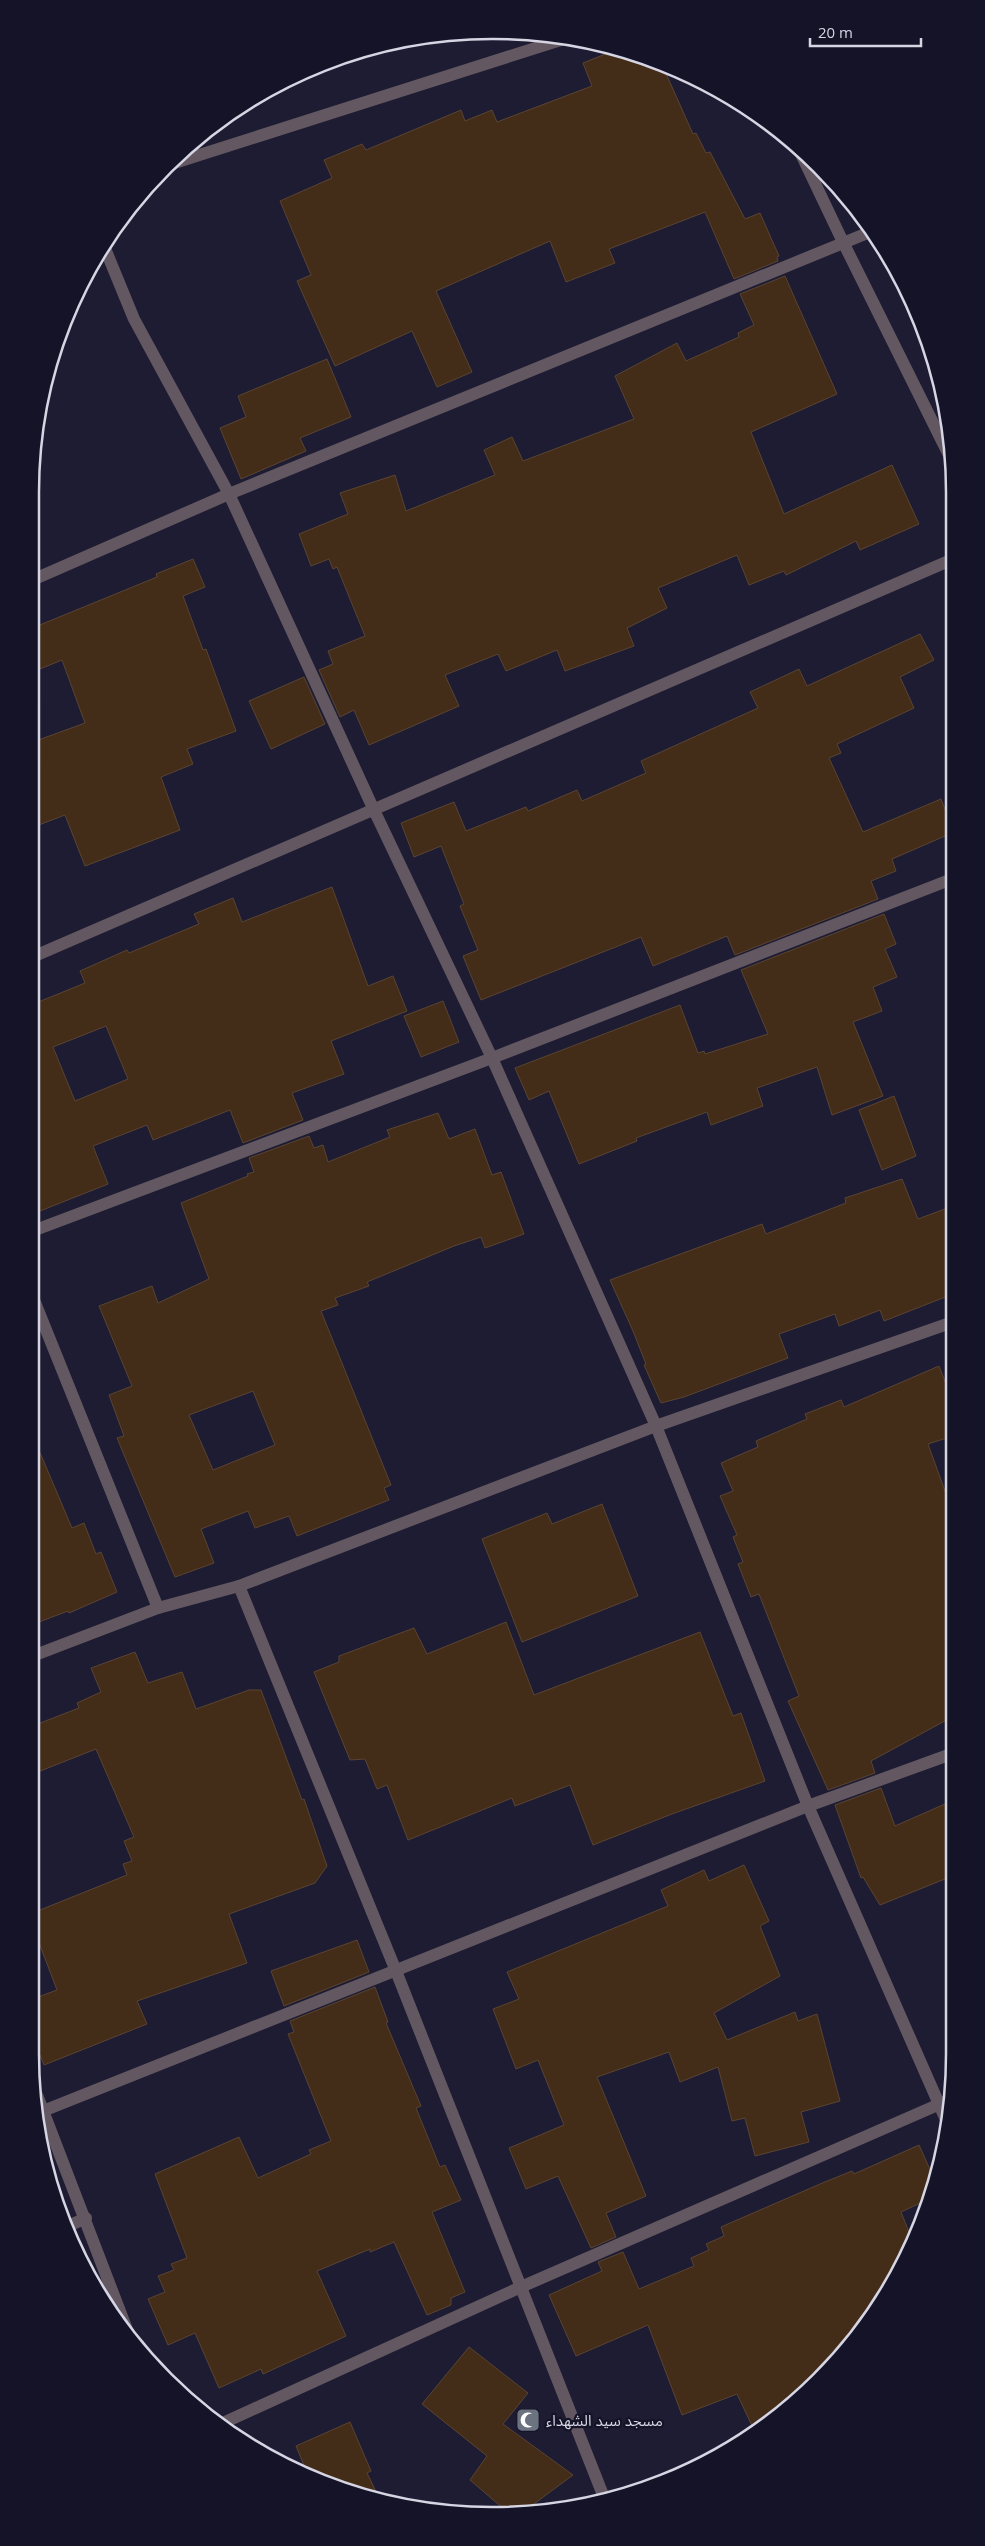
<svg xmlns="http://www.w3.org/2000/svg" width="985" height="2546" font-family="'Open Sans','Noto Sans Arabic',sans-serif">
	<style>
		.building { fill: #432d19; stroke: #5a4432; fill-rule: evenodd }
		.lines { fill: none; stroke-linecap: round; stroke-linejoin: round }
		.street { stroke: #635861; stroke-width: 12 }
		.labels { text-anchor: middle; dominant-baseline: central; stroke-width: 4.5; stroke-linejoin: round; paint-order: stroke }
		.poi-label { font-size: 15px; fill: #d5d5e4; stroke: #151327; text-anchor: start }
		.rim { fill: none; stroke: #d5d5e4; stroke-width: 2.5 }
	</style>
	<rect width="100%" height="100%" fill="#1e1c32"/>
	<g class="building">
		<polygon points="618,49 664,69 693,134 696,133 706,153 710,152 745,219 760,213 779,256 777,257 778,261 734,279 705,212 609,249 615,263 566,282 550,241 436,291 472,372 437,387 412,331 335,366 297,281 311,275 280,201 332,178 324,160 362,144 366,150 461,110 465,121 492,110 497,122 592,86 583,63"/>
		<polygon points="785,276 837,394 751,432 784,514 892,465 919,524 860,550 856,541 786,575 784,571 749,585 737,555 658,588 667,608 627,628 634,646 565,671 557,650 506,671 498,654 445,675 459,706 369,745 354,710 340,717 319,670 333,664 328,651 365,636 337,567 333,569 329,559 311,566 299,534 348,514 340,493 395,475 406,511 495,475 484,450 512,437 523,461 634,419 615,376 677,343 686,361 739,337 738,333 754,325 740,294"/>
		<polygon points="327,359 351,417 300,438 306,451 241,479 220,428 246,417 238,396"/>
		<polygon points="193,559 205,587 183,596 203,650 206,649 236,731 187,749 193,764 161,777 180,830 85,866 65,815 36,826 30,811 30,743 85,723 62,660 30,673 30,629 157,577 156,574"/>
		<polygon points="920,634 934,660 900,677 914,708 837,744 841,753 829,758 863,832 941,799 952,827 952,833 892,859 896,871 871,881 878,899 735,955 727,936 653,966 641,937 481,1000 463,956 478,950 460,906 464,904 441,846 414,857 401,823 454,802 466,831 526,807 528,811 577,790 582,801 646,773 641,761 758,708 750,692 799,669 807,686"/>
		<polygon points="304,677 325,724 271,749 249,701"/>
		<path d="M332,887L368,986L393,976L407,1011L331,1041L344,1074L292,1093L303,1120L243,1143L230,1110L153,1140L147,1125L93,1146L108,1184L30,1215V993L36,1003L85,983L80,971L127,950L129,953L199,924L194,914L233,898L242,922ZM106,1026L128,1079L75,1101L53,1047Z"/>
		<polygon points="884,914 896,944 885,949 897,977 873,987 882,1011 853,1022 883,1096 832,1115 817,1067 757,1088 763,1106 711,1125 707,1112 636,1138 637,1141 579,1164 549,1091 529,1100 515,1068 680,1005 698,1053 704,1051 705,1054 768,1034 741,970"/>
		<polygon points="443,1001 459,1042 421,1057 404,1016"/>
		<polygon points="894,1096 916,1156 882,1170 859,1110"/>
		<path d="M438,1113L449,1139L475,1129L492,1175L501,1172L524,1234L485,1248L481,1237L454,1246L367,1282L369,1286L335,1298L338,1305L321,1311L391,1485L384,1488L389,1500L297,1536L289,1516L255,1528L248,1511L201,1529L214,1563L175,1577L117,1438L124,1436L109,1395L132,1386L99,1306L152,1286L158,1303L209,1279L181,1203L248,1176L247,1174L254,1172L249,1158L309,1136L314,1148L323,1145L328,1162L390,1137L387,1130ZM253,1391L275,1445L213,1470L189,1415Z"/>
		<polygon points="902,1179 918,1219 953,1206 953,1294 884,1321 880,1310 839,1326 835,1314 779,1334 788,1358 684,1397 661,1403 644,1365 646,1364 633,1331 610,1280 762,1224 766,1234 846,1203 845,1198"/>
		<polygon points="939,1366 953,1402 953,1436 928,1444 954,1516 954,1716 871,1761 875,1773 828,1790 788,1701 799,1696 759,1594 751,1597 738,1564 743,1562 733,1537 737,1535 720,1496 733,1491 721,1463 758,1447 756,1441 807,1419 805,1414 841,1400 844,1407"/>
		<polygon points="30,1429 72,1528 84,1523 96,1554 101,1552 117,1592 69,1613 68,1611 39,1622 30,1600"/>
		<polygon points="602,1504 638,1596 522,1642 482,1539 547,1513 552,1524"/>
		<polygon points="506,1622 534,1695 700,1632 733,1716 741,1713 765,1781 672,1814 593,1845 570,1785 515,1806 512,1798 408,1840 387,1785 377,1789 365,1759 350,1760 314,1672 339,1662 339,1656 414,1628 427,1654"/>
		<polygon points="135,1652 148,1683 182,1672 196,1709 249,1690 261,1690 302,1800 304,1799 327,1866 315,1883 229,1914 247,1963 137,2001 147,2024 44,2065 30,2030 30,2000 57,1990 30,1919 30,1914 127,1875 123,1864 132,1861 124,1841 134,1837 96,1749 30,1775 30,1727 79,1708 77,1703 101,1692 91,1668"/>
		<polygon points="881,1788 895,1826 954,1800 955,1875 880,1905 863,1877 861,1878 835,1805"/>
		<polygon points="744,1865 769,1921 760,1926 780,1976 714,2013 727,2040 795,2012 798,2021 817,2014 840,2101 801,2112 809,2142 755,2156 745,2118 732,2121 718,2067 680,2082 669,2052 597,2077 646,2196 606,2213 616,2237 591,2248 558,2176 526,2189 509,2148 564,2125 538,2060 516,2069 493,2009 519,1999 507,1972 668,1906 661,1890 704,1870 709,1881"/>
		<polygon points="357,1940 369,1972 284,2006 271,1971"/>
		<polygon points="375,1987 388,2022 386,2023 421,2106 416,2108 440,2167 445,2165 461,2200 432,2212 465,2292 451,2298 451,2305 427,2315 394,2242 370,2252 370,2249 317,2271 346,2336 263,2374 261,2369 219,2388 195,2333 168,2345 148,2299 165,2292 158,2276 174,2270 171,2264 187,2258 155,2174 239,2137 258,2178 311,2154 309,2150 331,2141 288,2034 294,2032 290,2021"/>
		<polygon points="919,2145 936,2183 929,2199 901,2212 913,2242 907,2258 860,2335 755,2432 737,2394 682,2415 648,2325 576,2356 549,2295 602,2271 598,2262 623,2252 639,2289 694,2266 691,2258 709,2250 706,2244 724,2236 721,2227 820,2184 852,2171 854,2174"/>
		<polygon points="469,2347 528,2393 503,2424 573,2475 527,2509 505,2510 470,2480 487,2456 422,2404"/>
		<polygon points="350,2422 371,2471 367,2473 380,2500 344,2492 308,2475 296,2446"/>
	</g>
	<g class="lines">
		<g class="street">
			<polyline points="801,154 843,242 951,459"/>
			<polyline points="168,165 567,38"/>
			<polyline points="104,246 134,319 229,494 373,808 492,1058 656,1426 808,1806 946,2120"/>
			<polyline points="30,581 229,494 870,232"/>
			<polyline points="30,958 951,560"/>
			<polyline points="30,1232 492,1058 952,879"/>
			<polyline points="30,1290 158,1608"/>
			<polyline points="239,1586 396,1971 605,2500"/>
			<polyline points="30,1657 158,1608 239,1586 656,1426 953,1322"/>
			<polyline points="37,2095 131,2340"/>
			<polyline points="43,2111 808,1806 954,1753"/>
			<polyline points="66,2227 86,2218"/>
			<polyline points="223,2423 521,2287 949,2100"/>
		</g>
	</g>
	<defs>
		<g id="mosque-square" transform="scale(1.25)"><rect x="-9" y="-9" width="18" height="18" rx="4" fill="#6b7280" stroke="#151327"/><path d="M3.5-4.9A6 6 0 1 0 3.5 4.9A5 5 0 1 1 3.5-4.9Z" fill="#fff"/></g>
	</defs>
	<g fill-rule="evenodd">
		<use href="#mosque-square" x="528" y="2420"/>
	</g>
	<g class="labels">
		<g class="poi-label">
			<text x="546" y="2420">مسجد سيد الشهداء</text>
		</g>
	</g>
	<path d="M0 0H985V2546H0ZM492 39H493A453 453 0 0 1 946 492V2054A453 453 0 0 1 493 2507H492A453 453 0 0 1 39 2054V492A453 453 0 0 1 492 39Z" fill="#151327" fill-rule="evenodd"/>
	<path class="rim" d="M492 39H493A453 453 0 0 1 946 492V2054A453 453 0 0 1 493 2507H492A453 453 0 0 1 39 2054V492A453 453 0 0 1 492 39Z"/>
	<path d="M810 38v8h111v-8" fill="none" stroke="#d5d5e4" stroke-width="2.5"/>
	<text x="818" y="38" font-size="15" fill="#d5d5e4" stroke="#151327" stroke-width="4" paint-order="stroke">20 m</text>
</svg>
